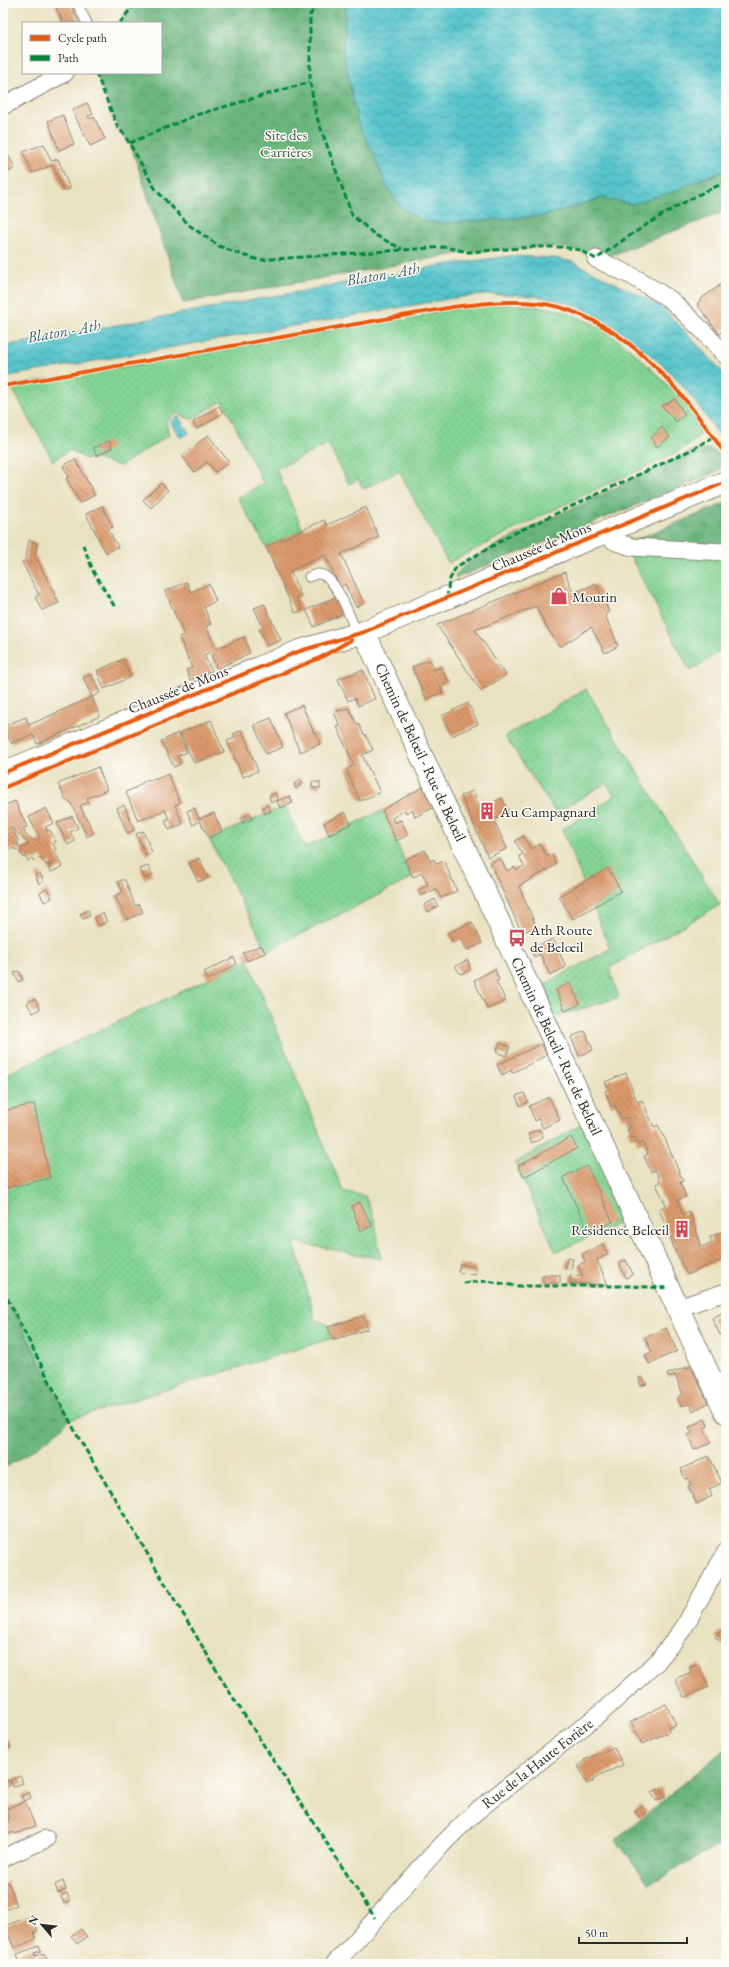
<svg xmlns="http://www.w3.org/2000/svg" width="729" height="1967" font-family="'EB Garamond',serif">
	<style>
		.grass { fill: url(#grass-dots); stroke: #577f5f }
		.forest { fill: url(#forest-crowns); stroke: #4a7054 }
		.water { fill: url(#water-waves); stroke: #40787a }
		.building { fill: url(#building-back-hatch) }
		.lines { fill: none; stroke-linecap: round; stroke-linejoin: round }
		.lane-casing { stroke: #8a8676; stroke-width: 11 }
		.street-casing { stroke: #8a8676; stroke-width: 19 }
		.secondary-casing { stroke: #8a8676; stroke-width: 24 }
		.primary-casing { stroke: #8a8676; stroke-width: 24 }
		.lane { stroke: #fff; stroke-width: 9 }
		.street { stroke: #fff; stroke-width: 17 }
		.secondary { stroke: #fff; stroke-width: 22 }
		.primary { stroke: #fff; stroke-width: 22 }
		.quiet { stroke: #00873e; stroke-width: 3; stroke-dasharray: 6 3; stroke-linecap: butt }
		.cycleway-casing { stroke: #fdfcf7; stroke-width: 6 }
		.cycleway { stroke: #e8590c; stroke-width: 4 }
		.labels { text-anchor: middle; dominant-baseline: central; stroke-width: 3; stroke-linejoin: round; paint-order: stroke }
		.park-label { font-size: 15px; fill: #455d4a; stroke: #fdfcf7 }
		.street-label { font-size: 15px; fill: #2b2b2b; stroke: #fdfcf7 }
		.poi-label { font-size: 15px; fill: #2b2b2b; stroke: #fdfcf7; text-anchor: start }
		.water-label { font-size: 16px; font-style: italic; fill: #3a6163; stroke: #fdfcf7 }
	</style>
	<defs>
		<pattern id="grass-dots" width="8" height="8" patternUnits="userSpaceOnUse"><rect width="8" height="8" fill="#83d393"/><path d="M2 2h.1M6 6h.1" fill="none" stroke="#71b57f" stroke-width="1.8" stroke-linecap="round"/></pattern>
		<pattern id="forest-crowns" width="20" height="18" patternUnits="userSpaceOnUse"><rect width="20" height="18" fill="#6ab57d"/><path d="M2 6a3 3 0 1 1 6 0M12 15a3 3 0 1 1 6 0" fill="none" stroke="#579367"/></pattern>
		<pattern id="water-waves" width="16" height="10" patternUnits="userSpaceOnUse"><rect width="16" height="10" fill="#56c4ca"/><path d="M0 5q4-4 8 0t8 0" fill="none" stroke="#479fa4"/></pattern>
		<pattern id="building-back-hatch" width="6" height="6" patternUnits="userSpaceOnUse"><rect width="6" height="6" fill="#db996a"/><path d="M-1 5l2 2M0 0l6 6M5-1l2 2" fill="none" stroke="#b27d57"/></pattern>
	</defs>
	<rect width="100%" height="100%" fill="#fdfcf7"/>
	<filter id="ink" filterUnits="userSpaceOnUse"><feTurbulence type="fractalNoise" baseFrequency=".025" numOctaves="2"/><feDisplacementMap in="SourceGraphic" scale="8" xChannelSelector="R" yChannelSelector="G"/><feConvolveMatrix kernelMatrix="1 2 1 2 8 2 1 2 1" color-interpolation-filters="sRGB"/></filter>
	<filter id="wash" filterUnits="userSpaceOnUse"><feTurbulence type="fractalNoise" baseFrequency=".012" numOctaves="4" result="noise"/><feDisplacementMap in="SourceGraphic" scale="16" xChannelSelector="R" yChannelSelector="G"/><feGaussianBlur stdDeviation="0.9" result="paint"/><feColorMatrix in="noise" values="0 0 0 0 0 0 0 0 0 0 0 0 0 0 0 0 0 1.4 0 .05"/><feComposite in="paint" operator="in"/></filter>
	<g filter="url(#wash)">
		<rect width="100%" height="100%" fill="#e9e2c1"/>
		<g class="grass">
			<path d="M490,305H526L561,310L601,327L631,350L680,396L700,425L699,436C677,457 633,472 605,485C552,510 500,537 448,563L399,471L364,489L358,479L349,484L328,444L276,469L303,530L266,547L238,498L263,483L223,401L191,419L176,413L166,422L169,435L120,466L93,458L86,459L69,450L53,461L11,386L464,307Z"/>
			<polygon points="628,552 726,556 726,647 690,671"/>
			<polygon points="586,689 720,905 609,968 619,997 545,1020 532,991 610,949 562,829 615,796 606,783 556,813 505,736"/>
			<polygon points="285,806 305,848 383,810 412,878 267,951 209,839"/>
			<polygon points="248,960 343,1191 365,1196 375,1221 381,1259 294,1242 315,1320 329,1325 333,1338 69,1420 3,1290 3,1216 5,1216 7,1194 3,1164 3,1076"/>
			<polygon points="591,1119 636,1216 556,1252 515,1163"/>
		</g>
		<g class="forest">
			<polygon points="130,3 346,3 343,52 358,123 374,154 423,221 445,223 544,216 602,198 632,204 726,170 726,211 609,256 601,262 580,251 562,247 533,247 468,252 183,303 130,143 118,128 96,73 161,73 161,23 121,23"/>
			<path d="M710,449C718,453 726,457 726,466L708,476L456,578L455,575C477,551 525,531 554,517C601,495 647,472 694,450Z"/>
			<polygon points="726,503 726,549 627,543"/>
			<path d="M3,1306L12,1308L69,1420C51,1441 26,1454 3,1469Z"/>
			<polygon points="726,1748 726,1841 649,1884 616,1840"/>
		</g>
		<g class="water">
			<polygon points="346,3 726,3 726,170 703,178 673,192 632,204 602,198 544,216 445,223 423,221 401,207 386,185 374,154 358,124 343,52"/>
			<path d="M510,256L554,258L573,262L661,306L720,369L726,377V445C709,422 693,396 673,375C660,362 646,351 631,340C616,328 600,317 583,309C542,291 492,292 448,299L3,377V346L444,265Z"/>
			<polygon points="178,416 189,433 181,438 170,422"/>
		</g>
		<g id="blocks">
			<g class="building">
				<polygon points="54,3 70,3 79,23 63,23"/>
				<polygon points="87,103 93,114 88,116 90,119 94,117 105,139 90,146 72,110"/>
				<polygon points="63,115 74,144 59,150 48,121"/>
				<polygon points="44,144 51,161 58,159 70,189 63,191 53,165 32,173 23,152"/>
				<polygon points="6,151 15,168 3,175 3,153"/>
				<polygon points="726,281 726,328 719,334 697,304 702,298"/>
				<polygon points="675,399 685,415 676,422 662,406"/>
				<polygon points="219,406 223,413 197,429 193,422"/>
				<polygon points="662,427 670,437 657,447 651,438"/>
				<polygon points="208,435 229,462 215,472 207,462 194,472 182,456"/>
				<polygon points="109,441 112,448 97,456 93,448"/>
				<polygon points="75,459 95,495 80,503 66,478 69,477 63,466"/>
				<polygon points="161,483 168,490 151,508 143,500"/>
				<polygon points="102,506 113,527 108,529 118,547 106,553 86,514"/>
				<polygon points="366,507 379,537 341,554 364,603 356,607 345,584 340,587 325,555 290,571 301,596 297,598 302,610 295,613 266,547 324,520 327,525"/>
				<polygon points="29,540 37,543 35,555 59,603 42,610 35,597 39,595 22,562 26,559"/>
				<polygon points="565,572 573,593 596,584 609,612 605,615 618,646 605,653 591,627 560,647 546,626 536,606 475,630 506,675 481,691 437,625"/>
				<polygon points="187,582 191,592 209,584 216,601 204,607 211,624 206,626 216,649 244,637 250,653 217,669 210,652 204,655 212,671 190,680 186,670 192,668 179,637 184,635 165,591"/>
				<polygon points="338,596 345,613 314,627 306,610"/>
				<polygon points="264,604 281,640 267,646 259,629 263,627 254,608"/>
				<polygon points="123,659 131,677 104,689 97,671"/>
				<polygon points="430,660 434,670 441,667 448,682 440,686 443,692 426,699 412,667"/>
				<polygon points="363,670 375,699 358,706 355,698 348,701 338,679"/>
				<polygon points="91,674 100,693 92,697 83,678"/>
				<polygon points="92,697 100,716 37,744 33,735 11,743 4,726 26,717 29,725"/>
				<polygon points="468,703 478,724 452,736 442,716"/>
				<polygon points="302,705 314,733 316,732 320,744 300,752 284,713"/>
				<polygon points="349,708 356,723 358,723 364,735 365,734 373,750 362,755 380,792 360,801 346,769 354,765 337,727 340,726 334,712"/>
				<polygon points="271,718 283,747 266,754 254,725"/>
				<polygon points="211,720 224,752 194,763 180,733"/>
				<polygon points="242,730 258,771 243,777 227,741 235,738 233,734"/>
				<polygon points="178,733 187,752 177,756 181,764 174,767 161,741"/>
				<polygon points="98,767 107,790 87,798 89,802 80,806 94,833 87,837 70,801 67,802 58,784"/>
				<polygon points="168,774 180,803 175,805 183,824 169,830 165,820 169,819 165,810 138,821 126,792 137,787 146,780 157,779"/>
				<polygon points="300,779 303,783 296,789 294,784"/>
				<rect x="312" y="782" width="8" height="6"/>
				<polygon points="423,787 433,808 415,817 412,809 406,813 405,810 392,818 394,823 401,820 408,835 396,841 382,810"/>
				<polygon points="473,791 480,808 502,798 509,813 494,820 507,849 488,857 461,796"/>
				<polygon points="275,793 278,800 271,802 269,796"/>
				<polygon points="290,796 293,803 280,808 277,801"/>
				<polygon points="15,801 27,827 23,828 26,835 35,841 40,839 29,817 46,808 54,823 45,827 47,831 50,830 56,842 53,844 56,849 54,850 62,867 51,872 48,866 52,864 51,862 46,865 41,857 34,861 32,858 28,861 26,857 24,858 20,852 22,850 21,848 29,844 15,831 12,826 10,827 18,839 18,844 20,848 15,850 14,848 3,853 3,806"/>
				<polygon points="124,805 134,830 127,833 117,808"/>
				<polygon points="268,805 271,811 265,814 262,808"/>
				<polygon points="194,808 199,819 214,813 222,832 209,838 200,821 193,825 187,811"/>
				<polygon points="345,812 351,824 329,835 324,823"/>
				<polygon points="250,814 252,819 243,823 241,818"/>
				<polygon points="72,816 78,828 70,832 75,841 68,845 57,823"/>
				<polygon points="143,831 152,852 146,855 136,834"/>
				<polygon points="523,836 531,849 540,844 547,857 552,854 556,865 519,886 536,926 522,933 490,863 500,858 507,871 515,867 517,870 524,866 519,856 523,854 515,841"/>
				<polygon points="425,850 430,861 434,859 436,864 444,861 457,891 441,898 436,889 421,896 418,890 428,885 422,873 413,877 404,860"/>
				<polygon points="199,858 208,878 198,882 189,863"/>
				<polygon points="148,866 153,875 145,879 140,869"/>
				<polygon points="608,868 621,891 573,919 559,896"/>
				<polygon points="40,873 44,881 39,884 35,875"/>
				<polygon points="121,880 125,880 135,906 139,904 143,912 127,920 115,896 123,892 118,882"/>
				<polygon points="47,889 52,898 44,902 40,893"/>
				<polygon points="435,899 438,906 428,912 424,905"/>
				<polygon points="88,910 90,916 83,919 80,914"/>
				<polygon points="103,913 107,922 99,926 94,917"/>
				<polygon points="472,922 482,943 467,950 461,939 453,943 448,933"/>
				<polygon points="553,939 566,967 550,975 540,954 534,957 531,949"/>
				<polygon points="261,945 265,953 247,961 243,953"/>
				<polygon points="234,957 237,964 208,980 204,972"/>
				<polygon points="468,960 470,970 461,974 455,966"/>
				<polygon points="495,969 499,980 496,981 506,1001 487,1009 474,980"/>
				<polygon points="19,971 23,980 19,982 14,973"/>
				<polygon points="570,983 580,1004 565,1011 556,990"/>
				<polygon points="35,999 40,1009 33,1013 27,1003"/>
				<polygon points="585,1031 593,1050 579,1056 571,1037"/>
				<polygon points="500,1043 510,1047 506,1056 496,1052"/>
				<polygon points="541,1044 547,1055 512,1073 511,1070 502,1075 497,1065"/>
				<polygon points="626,1073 637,1102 642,1100 654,1127 658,1125 665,1139 683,1181 680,1182 686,1197 677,1200 683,1214 689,1211 702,1247 712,1242 710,1237 726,1230 726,1258 687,1275 675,1250 659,1209 666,1205 656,1184 660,1182 658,1175 655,1170 651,1172 644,1156 648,1154 645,1148 643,1142 638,1145 635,1137 631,1138 627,1130 631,1128 626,1117 622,1119 615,1105 611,1106 605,1091 609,1089 605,1082"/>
				<polygon points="524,1093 528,1102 520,1106 516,1096"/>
				<polygon points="549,1097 560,1120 543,1128 539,1119 535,1121 529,1106"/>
				<polygon points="34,1104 50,1178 3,1189 3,1111"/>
				<polygon points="540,1129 543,1138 532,1143 528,1134"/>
				<polygon points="571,1137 577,1148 524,1177 518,1166"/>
				<polygon points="587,1166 613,1222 589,1233 563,1177"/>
				<polygon points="360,1202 372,1226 361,1231 351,1206"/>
				<polygon points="603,1244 608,1255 597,1260 608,1285 570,1283 570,1275 583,1276 578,1265 585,1262 582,1254"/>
				<polygon points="567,1258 573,1259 571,1269 565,1268"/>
				<polygon points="626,1260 633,1274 626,1278 619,1263"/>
				<polygon points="460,1264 476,1267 475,1275 458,1272"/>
				<rect x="543" y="1275" width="17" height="8"/>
				<polygon points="726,1311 726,1332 720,1335 712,1318"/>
				<polygon points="363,1316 368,1329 333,1340 328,1327"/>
				<polygon points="666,1328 677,1351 649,1364 645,1355 652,1352 645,1338"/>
				<polygon points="691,1366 708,1403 693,1411 689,1404 681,1406 678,1399 679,1396 683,1394 675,1375 668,1377 667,1374"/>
				<polygon points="642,1377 647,1384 641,1386 639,1378"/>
				<polygon points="705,1419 708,1426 704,1428 711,1443 694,1450 688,1435 692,1433 689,1427"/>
				<polygon points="709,1456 722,1483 709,1489 712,1496 697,1504 688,1486 691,1485 688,1478 685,1479 681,1469"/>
				<polygon points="721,1631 726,1635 726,1642 724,1644 715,1637"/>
				<polygon points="698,1664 709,1687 684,1697 675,1679 691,1672 689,1668"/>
				<polygon points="666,1704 676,1725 668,1728 669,1732 642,1744 631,1722"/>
				<polygon points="7,1740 11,1747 4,1752 3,1743"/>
				<polygon points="614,1747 623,1765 600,1775 593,1780 594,1781 587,1784 578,1765 585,1761 584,1760"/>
				<polygon points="20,1776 23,1783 13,1787 10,1780"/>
				<polygon points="7,1779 9,1786 3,1790 3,1781"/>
				<polygon points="661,1788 665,1797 656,1801 651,1792"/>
				<polygon points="29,1792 31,1798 24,1801 21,1796"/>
				<polygon points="25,1801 35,1826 15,1834 14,1832 3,1836 3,1823 9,1821 6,1809"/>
				<polygon points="641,1805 647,1812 640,1818 634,1811"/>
				<polygon points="63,1881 66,1890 58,1893 55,1885"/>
				<polygon points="8,1882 17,1905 3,1911 3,1884"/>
				<polygon points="67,1893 70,1901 64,1904 61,1896"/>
				<polygon points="28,1917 30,1923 34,1922 38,1931 34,1932 36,1939 14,1948 5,1926"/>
				<polygon points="81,1929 87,1937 77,1944 71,1936"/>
				<polygon points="39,1946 41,1951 34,1953 35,1956 44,1953 49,1964 20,1964 17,1954"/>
			</g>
		</g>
	</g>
	<g filter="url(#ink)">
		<use href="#blocks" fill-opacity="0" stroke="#8a8676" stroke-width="1"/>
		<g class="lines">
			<g class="lane-casing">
				<g id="lane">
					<polyline points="77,3 87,23"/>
					<path d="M309,577C312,576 315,574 318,574C336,574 351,620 357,634"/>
				</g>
			</g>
			<g class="street-casing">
				<g id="street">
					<polyline points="3,106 65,73"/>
					<polyline points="596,259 632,276 671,300 703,331 726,356"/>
					<polyline points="603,533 616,542 632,547 726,552"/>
					<polyline points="678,1308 726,1292"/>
					<polyline points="3,1858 46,1839"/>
					<path d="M334,1964C383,1914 425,1857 478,1810L602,1712L657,1662L683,1629L726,1552"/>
				</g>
			</g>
			<g class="secondary-casing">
				<polyline id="secondary" points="364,632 726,1412"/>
			</g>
			<g class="primary-casing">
				<polyline id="primary" points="3,773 300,651 364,632 726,482"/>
			</g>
			<use href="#lane" class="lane"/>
			<use href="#street" class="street"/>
			<use href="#secondary" class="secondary"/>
			<use href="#primary" class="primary"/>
			<g class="quiet">
				<polyline points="317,3 310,15 310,82 316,115 352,215 375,235 402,249"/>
				<polyline points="120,23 135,3"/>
				<path d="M96,73L118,128L124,134L156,190L189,225L219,246L242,255L259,260L445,247L468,252L533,247H562L580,250L596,259C637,230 679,202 726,182"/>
				<polyline points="130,143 196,115 310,82"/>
				<polyline points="83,545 94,573 115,607"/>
				<polyline points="447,598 449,581 456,567 513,534 693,449 713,437"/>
				<polyline points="463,1283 487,1281 516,1286 628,1286 669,1288"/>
				<polyline points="3,1290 77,1435 227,1688 375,1918"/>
			</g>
			<g class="cycleway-casing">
				<g id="cycleway">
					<path d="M3,386L453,307C487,303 525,298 559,307C633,328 685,395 726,455"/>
					<polyline points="3,773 300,651 364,632 726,482"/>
					<polyline points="3,788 320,658 351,640"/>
				</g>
			</g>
			<use href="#cycleway" class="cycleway"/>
		</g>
	</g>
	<defs>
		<g id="shop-bare" transform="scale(1.38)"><path d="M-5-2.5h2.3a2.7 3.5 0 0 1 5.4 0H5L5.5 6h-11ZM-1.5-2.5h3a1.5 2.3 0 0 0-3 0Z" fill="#d1495b" stroke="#fdfcf7" stroke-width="2.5" paint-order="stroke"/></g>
		<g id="building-bare" transform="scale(1.38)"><path d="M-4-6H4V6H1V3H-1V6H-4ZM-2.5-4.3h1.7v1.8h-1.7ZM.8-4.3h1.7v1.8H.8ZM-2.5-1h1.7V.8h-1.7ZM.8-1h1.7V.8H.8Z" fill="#d1495b" stroke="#fdfcf7" stroke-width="2.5" paint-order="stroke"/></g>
		<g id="bus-bare" transform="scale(1.38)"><path d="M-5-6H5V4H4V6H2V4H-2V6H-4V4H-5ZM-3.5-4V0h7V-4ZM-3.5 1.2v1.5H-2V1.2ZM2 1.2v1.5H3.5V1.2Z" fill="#d1495b" stroke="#fdfcf7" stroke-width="2.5" paint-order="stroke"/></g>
	</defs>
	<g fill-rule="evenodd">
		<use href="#shop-bare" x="559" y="596"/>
		<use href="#building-bare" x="487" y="811"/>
		<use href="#bus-bare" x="517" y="938"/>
		<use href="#building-bare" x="682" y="1229"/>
	</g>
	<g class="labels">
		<g class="park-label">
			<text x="286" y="134">Site des<tspan x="286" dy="17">Carrières</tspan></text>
		</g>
		<g class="street-label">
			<text transform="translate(541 546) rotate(-23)">Chaussée de Mons</text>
			<text transform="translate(178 689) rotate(-22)">Chaussée de Mons</text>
			<text transform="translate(421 752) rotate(65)">Chemin de Belœil - Rue de Belœil</text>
			<text transform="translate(557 1046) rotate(65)">Chemin de Belœil - Rue de Belœil</text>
			<text transform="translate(537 1763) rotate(-38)">Rue de la Haute Forière</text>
		</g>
		<g class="poi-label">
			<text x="572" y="596">Mourin</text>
			<text x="500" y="811">Au Campagnard</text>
			<text x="530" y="929">Ath Route<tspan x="530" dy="17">de Belœil</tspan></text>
			<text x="669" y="1229" text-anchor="end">Résidence Belœil</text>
		</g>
		<g class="water-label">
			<text transform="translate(383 274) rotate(-10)">Blaton - Ath</text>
			<text transform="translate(64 331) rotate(-10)">Blaton - Ath</text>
		</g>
	</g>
	<rect width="729" height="1967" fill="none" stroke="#fdfcf7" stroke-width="16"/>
	<rect x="22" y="22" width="140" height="52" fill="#fdfcf7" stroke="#a9a8a5"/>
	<rect x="30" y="35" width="20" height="6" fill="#e8590c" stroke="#a9a8a5"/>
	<text x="58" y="42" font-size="12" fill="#2b2b2b">Cycle path</text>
	<rect x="30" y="55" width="20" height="6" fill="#00873e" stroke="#a9a8a5"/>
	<text x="58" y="62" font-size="12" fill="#2b2b2b">Path</text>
	<g transform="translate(42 1925) rotate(298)" stroke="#fdfcf7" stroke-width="3" paint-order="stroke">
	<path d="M0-3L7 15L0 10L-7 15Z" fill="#2b2b2b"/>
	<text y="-6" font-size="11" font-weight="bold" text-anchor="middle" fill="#2b2b2b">N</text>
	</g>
	<path d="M579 1937v6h108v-6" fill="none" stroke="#2b2b2b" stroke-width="2"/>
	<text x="585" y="1937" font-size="12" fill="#2b2b2b" stroke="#fdfcf7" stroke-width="3" paint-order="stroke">50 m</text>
</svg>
